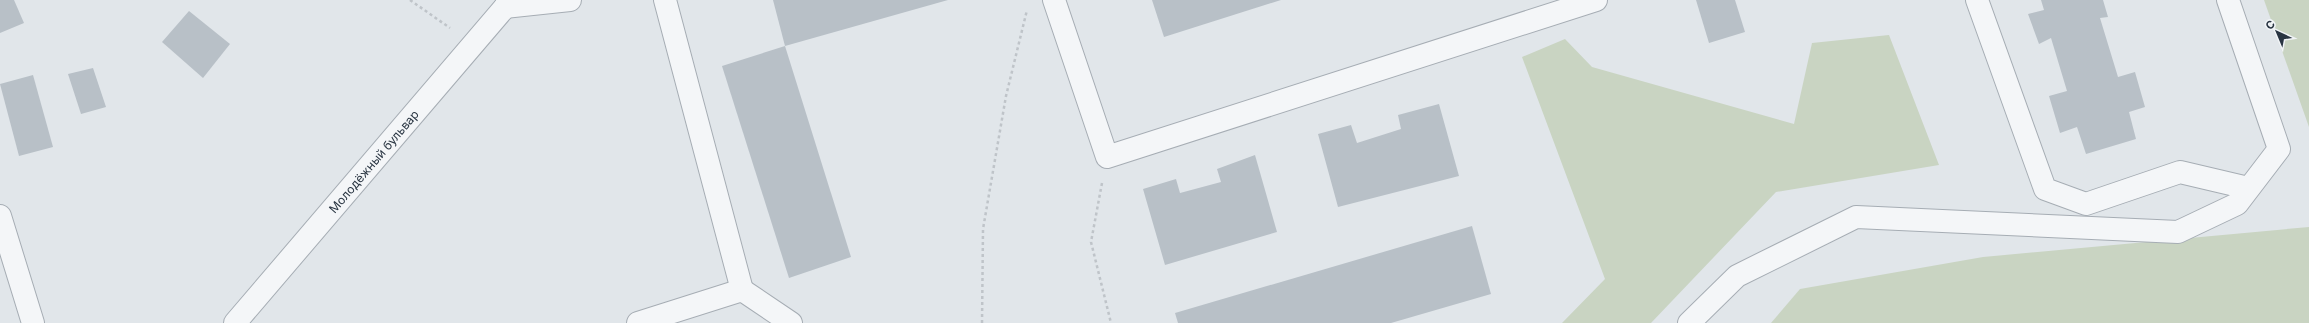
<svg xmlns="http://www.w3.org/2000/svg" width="2309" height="323" font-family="Inter,sans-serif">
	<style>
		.green { fill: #c9d4c2 }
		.building { fill: #b8c0c7 }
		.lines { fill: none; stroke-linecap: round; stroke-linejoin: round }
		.minor-casing { stroke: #a6adb4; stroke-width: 24 }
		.path { stroke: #bfc4c9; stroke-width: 2.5; stroke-dasharray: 3 3; stroke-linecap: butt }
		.minor { stroke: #f4f6f8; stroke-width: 22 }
		.labels { text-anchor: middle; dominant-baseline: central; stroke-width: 3; stroke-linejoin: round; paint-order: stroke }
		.street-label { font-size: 12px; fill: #293542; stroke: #f1f4f7 }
	</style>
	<rect width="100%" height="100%" fill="#e1e6ea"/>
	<g class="green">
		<polygon points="2264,0 2309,0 2309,127"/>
		<polygon points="1889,35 1939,165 1776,192 1651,323 1562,323 1605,279 1522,57 1565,39 1592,67 1794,124 1812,43"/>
		<polygon points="2309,227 2309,323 1771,323 1800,289 1983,257"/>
	</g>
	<g class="building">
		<polygon points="0,0 14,0 24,23 0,33"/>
		<polygon points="773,0 948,0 785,46"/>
		<polygon points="1152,0 1281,0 1164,37"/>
		<polygon points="1696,0 1735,0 1745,32 1709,43"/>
		<polygon points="2041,0 2103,0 2108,17 2100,18 2118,77 2135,72 2145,107 2129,112 2136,139 2086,154 2077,127 2060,133 2049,96 2067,91 2051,38 2039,44 2028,14 2044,10"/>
		<polygon points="189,11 230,44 203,78 162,42"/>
		<polygon points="785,46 851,257 789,278 722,66"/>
		<polygon points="93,68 106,107 81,114 68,74"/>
		<polygon points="33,75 53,147 19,156 0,84"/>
		<polygon points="1439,104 1459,176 1338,207 1318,134 1351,125 1357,143 1401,129 1398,115"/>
		<polygon points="1255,155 1277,232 1165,265 1143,189 1176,179 1180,193 1221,182 1217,169"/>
		<polygon points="1472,226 1491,294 1391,323 1178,323 1175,313"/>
	</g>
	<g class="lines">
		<g class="minor-casing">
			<g id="minor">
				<polyline points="665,0 742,290"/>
				<polyline points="1054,0 1107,157 1596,0"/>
				<polyline points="1977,0 2045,189 2086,204 2180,172 2248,188"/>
				<polyline points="505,7 570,0"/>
				<polyline points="0,216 33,323"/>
				<path id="s1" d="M235,323L511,0"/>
				<polyline points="638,323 742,290 791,323"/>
				<polyline points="1689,323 1737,276 1856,217 2178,232 2237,204 2279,149 2228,0"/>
			</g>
		</g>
		<g class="path">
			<polyline points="410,0 450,28"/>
			<polyline points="1102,183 1091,242 1111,323"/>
			<polyline points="982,323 983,229 1006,96 1027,10"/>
		</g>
		<use href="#minor" class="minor"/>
	</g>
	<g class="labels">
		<g class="street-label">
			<text stroke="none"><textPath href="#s1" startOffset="213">Молодёжный бульвар</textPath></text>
		</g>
	</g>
	<g transform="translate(2277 32) rotate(316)" stroke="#f1f4f7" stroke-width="3" paint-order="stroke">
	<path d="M0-3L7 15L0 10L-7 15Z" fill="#293542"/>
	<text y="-6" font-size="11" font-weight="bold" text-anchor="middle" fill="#293542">С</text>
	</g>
</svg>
